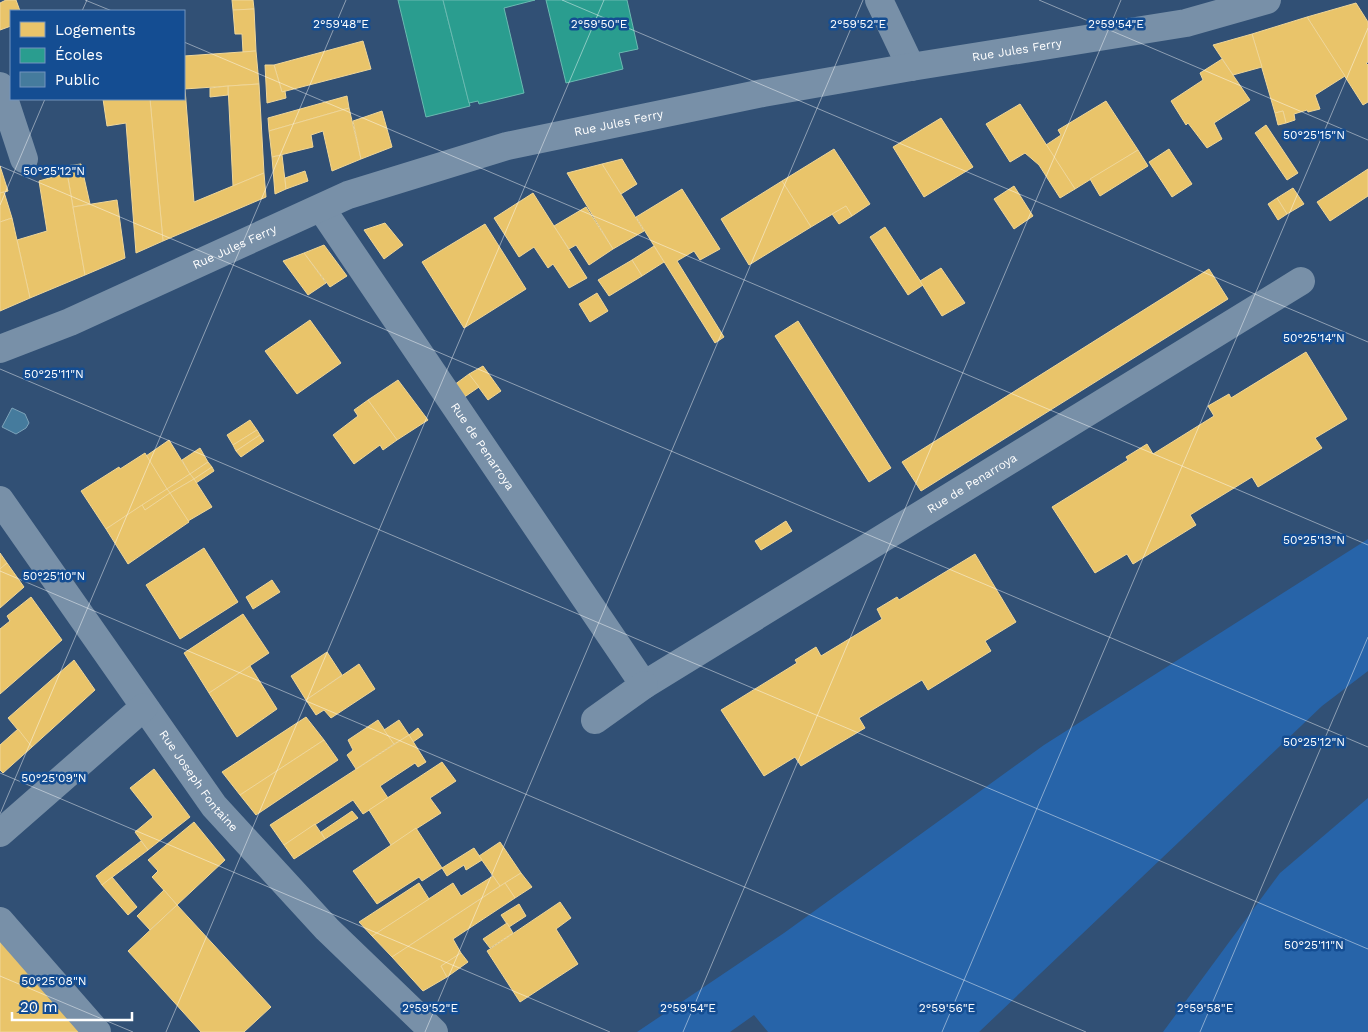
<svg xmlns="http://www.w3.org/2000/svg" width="1368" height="1032" font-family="'Work Sans',sans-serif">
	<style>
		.green { fill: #2764a9 }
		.homes { fill: #e9c46a; stroke: #f0d697 }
		.schools { fill: #2a9d8f; stroke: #6abab1 }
		.public { fill: #457b9d; stroke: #7da3ba }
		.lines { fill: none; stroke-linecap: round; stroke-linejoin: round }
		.minor { stroke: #7890a8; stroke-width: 28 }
		.ticks { fill: none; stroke: #fff; stroke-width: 1; stroke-opacity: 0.45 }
		.labels { text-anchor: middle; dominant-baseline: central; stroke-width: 5; stroke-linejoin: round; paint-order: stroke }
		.street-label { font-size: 12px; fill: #fff; stroke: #144d92 }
		.ticks-label { font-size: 12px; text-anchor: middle; fill: #fff; stroke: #144d92; stroke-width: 5; stroke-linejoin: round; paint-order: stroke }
	</style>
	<rect width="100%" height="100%" fill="#315075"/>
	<g class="green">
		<polygon points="1368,539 1368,671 1322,706 979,1032 768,1032 754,1015 730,1032 637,1032 784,933 1044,745"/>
		<polygon points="1368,798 1368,1032 1163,1032 1280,873"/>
	</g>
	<g class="homes">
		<polygon points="6,0 16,0 20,11 11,11 11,26 0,30 0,3"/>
		<polygon points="232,0 253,0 254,9 233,10"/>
		<polygon points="1356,3 1368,22 1368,62 1366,63 1368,65 1368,102 1363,105 1307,17"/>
		<polygon points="254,9 256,51 243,52 242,34 235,34 233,10"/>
		<polygon points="1307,17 1345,76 1315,95 1320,109 1308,112 1307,110 1294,114 1295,120 1286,123 1283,111 1275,113 1252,34"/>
		<polygon points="1252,34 1262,67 1233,75 1213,45"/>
		<polygon points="363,41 371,69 282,92 274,65"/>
		<polygon points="256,51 259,84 184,89 184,56"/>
		<polygon points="1222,59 1250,100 1214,123 1222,139 1207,148 1188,123 1186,125 1171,101 1203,80 1200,73"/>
		<polygon points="265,65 274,65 282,92 285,91 286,98 267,103"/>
		<polygon points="259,84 264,173 233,186 228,86"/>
		<polygon points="228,86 228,95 210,97 210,88"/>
		<polygon points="184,89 185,89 194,202 264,173 266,197 163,241 150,99 184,99"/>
		<polygon points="347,96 349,108 269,131 268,118"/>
		<polygon points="103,99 150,99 163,241 136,253 126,123 107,126"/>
		<polygon points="1106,101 1138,150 1075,189 1046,145 1061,135 1058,130"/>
		<polygon points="1020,104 1075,189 1060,198 1039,165 1025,153 1010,162 986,124"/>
		<polygon points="349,108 361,159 332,171 323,131 311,135 313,147 272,157 269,131"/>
		<polygon points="382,111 392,147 361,159 353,121"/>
		<polygon points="1283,111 1286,123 1278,125 1275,113"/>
		<polygon points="941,118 973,167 924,197 893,147"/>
		<polygon points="1266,125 1298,173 1287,180 1255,133"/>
		<polygon points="834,149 870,204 852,216 846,206 811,227 782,181"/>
		<polygon points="1169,149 1192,184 1172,197 1149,162"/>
		<polygon points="1138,150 1148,166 1100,196 1090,179"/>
		<polygon points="282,155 286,189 275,194 272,157"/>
		<polygon points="622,159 637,184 621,194 602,164"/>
		<polygon points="81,164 90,204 73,207 66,166"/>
		<polygon points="602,164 644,231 613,249 567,173"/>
		<polygon points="0,166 8,191 0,193"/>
		<polygon points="1368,169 1368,196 1330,221 1317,202"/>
		<polygon points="305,171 308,181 286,189 285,178"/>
		<polygon points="67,173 85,275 30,298 17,240 47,231 39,181"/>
		<polygon points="782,181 811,227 749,265 721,219"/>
		<polygon points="1014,186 1033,216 1014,229 994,199"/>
		<polygon points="1293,188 1304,204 1287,214 1277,198"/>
		<polygon points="682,189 720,249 700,260 694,251 677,261 724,337 715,343 636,217"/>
		<polygon points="4,192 12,218 0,222 0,193"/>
		<polygon points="533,193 587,278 569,288 553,264 548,268 534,247 519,257 494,218"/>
		<polygon points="1277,198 1287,214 1278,220 1268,204"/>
		<polygon points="117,200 125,258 85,275 73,207"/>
		<polygon points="846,206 852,216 839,224 832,214"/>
		<polygon points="586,207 613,249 589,265 576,245 569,249 554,226"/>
		<polygon points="12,218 30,298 0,311 0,222"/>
		<polygon points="385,223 403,245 384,259 364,230"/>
		<polygon points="485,224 526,289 464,328 422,262"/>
		<polygon points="885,227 923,285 908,295 870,237"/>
		<polygon points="324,245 347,276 330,287 304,253"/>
		<polygon points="654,246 664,262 642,276 632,260"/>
		<polygon points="304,253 326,283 308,295 283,261"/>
		<polygon points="632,260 642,276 609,296 598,280"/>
		<polygon points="941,268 965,303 942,316 920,281"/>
		<polygon points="1209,269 1228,299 921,491 902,462"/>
		<polygon points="597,293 608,311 590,322 579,304"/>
		<polygon points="310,320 341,363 297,394 265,351"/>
		<polygon points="798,321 891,468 869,482 775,336"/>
		<polygon points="1306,352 1347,419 1315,438 1322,448 1258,487 1252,477 1190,515 1196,525 1133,564 1127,554 1095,573 1052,507 1128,460 1126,457 1147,444 1153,454 1214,416 1208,406 1229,394 1231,398"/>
		<polygon points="483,366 501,391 488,400 469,374"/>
		<polygon points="469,374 479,387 463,398 454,385"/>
		<polygon points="398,380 428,420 397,440 368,400"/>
		<polygon points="368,400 397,440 383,450 380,445 354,464 333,435 358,416 354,410"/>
		<polygon points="250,420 257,430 233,445 227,435"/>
		<polygon points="257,430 260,435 236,451 233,445"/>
		<polygon points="260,435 264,441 241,457 236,451"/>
		<polygon points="169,440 190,474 167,489 146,456"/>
		<polygon points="200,448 208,462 190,474 182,460"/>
		<polygon points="145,453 167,489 106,529 81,491 119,467 120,469"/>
		<polygon points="208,462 212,467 194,479 190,474"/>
		<polygon points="212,467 214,471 196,483 194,479"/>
		<polygon points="190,474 194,479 170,493 167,489"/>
		<polygon points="194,479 212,507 188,521 170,493"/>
		<polygon points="167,489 170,493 145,510 142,505"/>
		<polygon points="170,493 189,522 128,564 106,529 142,505 145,510"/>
		<polygon points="786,521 792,531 761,550 755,541"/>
		<polygon points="204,548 238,602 180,639 146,585"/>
		<polygon points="0,553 7,563 0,569"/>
		<polygon points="975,554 1016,622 985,641 991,651 928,690 922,680 859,718 865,728 801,766 795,757 764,776 721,710 797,663 795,660 816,647 821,656 882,619 877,609 897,597 899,600"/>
		<polygon points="7,563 24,587 0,608 0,569"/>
		<polygon points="272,580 280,592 253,609 246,597"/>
		<polygon points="31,597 62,640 0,694 0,629 10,621 7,616"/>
		<polygon points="243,614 269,653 209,693 184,653"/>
		<polygon points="327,652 342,675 306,700 291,676"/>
		<polygon points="74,660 95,690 32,747 8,718"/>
		<polygon points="359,664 375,689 331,718 324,710 316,715 306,700"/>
		<polygon points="250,666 277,709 237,737 209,693"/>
		<polygon points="306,717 324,740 240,795 222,772"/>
		<polygon points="378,720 394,744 356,769 347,755 353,750 348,740"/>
		<polygon points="399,720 409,735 394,744 384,730"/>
		<polygon points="418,728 423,735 413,742 409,735"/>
		<polygon points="18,729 32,747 3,773 0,770 0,745"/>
		<polygon points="409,735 426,762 418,767 415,763 380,786 388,798 363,814 353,800 284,845 270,825"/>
		<polygon points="324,740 338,760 256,815 240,795"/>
		<polygon points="442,762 456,781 430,798 441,813 391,845 369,810"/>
		<polygon points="154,769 190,817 148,850 135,832 153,817 130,788"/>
		<polygon points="352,811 358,818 325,839 321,832"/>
		<polygon points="194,822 225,860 177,905 152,877 158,871 148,860"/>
		<polygon points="315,824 325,839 294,859 284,845"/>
		<polygon points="416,828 442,868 422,881 419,877 377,904 353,871"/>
		<polygon points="141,841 148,850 102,885 96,876"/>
		<polygon points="500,842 521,873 500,886 479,856"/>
		<polygon points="474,848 482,860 466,870 464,865 447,876 442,868"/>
		<polygon points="521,873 532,887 515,898 505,883"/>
		<polygon points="493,876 500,886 392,957 372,936 453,883 461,896"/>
		<polygon points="112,877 137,907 128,915 102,885"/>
		<polygon points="419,883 429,899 372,936 359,922"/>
		<polygon points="505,883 515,898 453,939 461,953 441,966 447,977 423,991 392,957"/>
		<polygon points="164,890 177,905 150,930 137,916"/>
		<polygon points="560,902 571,918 556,929 578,964 520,1002 487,951"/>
		<polygon points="519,904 526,916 509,927 501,915"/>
		<polygon points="177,905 271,1007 244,1032 201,1032 128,951"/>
		<polygon points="507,923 513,933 490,948 483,939"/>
		<polygon points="0,937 82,1032 0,1032"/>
		<polygon points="461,953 468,962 447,977 441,966"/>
	</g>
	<g class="schools">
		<polygon points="398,0 443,0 470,106 426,117"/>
		<polygon points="443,0 535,0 504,8 524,93 479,104 478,101 469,103"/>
		<polygon points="546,0 627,0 638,49 619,53 623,69 566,83"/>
	</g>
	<polygon class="public" points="12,408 25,414 29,423 26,428 16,434 2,427"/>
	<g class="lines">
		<g class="minor">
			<polyline points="879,0 911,67"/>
			<polyline points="0,86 24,159"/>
			<path id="s1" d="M321,208L644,685L1301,281"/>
			<path id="s2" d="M0,349L70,322L348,195L507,146L763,93L911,67L1186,23L1267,0"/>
			<path id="s3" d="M0,500L214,806L327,929L434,1032"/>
			<polyline points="595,720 644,685"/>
			<polyline points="0,833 144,707"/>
			<polyline points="0,921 97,1032"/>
		</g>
	</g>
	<path class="ticks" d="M85,0L112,11M562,0L1368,342M1039,0L1368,140M82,11L87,0M184,42L1368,545M0,166L1368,747M0,205L45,99M0,369L1368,949M0,571L1086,1032M0,773L610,1032M0,814L346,0M0,976L133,1032M166,1032L604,0M425,1032L863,0M683,1032L1121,0M942,1032L1368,28M1200,1032L1368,637"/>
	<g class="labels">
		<g class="street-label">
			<text stroke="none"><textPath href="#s2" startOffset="1066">Rue Jules Ferry</textPath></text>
			<text stroke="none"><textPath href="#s2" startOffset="661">Rue Jules Ferry</textPath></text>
			<text stroke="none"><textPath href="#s2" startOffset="256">Rue Jules Ferry</textPath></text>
			<text stroke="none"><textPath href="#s1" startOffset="288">Rue de Penarroya</textPath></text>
			<text stroke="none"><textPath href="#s1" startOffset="961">Rue de Penarroya</textPath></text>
			<text stroke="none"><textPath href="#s3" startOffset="344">Rue Joseph Fontaine</textPath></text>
		</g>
	</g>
	<g class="ticks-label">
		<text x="341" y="28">2°59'48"E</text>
		<text x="599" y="28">2°59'50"E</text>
		<text x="858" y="28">2°59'52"E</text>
		<text x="1116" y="28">2°59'54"E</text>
		<text x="1314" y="139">50°25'15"N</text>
		<text x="54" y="175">50°25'12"N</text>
		<text x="1314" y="342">50°25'14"N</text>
		<text x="54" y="378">50°25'11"N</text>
		<text x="1314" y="544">50°25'13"N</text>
		<text x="54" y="580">50°25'10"N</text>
		<text x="1314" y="746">50°25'12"N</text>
		<text x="54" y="782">50°25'09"N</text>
		<text x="1314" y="949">50°25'11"N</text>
		<text x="54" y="985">50°25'08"N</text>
		<text x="430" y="1012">2°59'52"E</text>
		<text x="688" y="1012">2°59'54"E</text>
		<text x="947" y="1012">2°59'56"E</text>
		<text x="1205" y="1012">2°59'58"E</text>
	</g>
	<rect x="10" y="10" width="175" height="90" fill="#144d92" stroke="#7294be"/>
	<rect x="20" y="22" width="25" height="15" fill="#e9c46a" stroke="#7294be"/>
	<text x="55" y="35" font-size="15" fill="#ffffff">Logements</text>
	<rect x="20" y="48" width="25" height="15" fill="#2a9d8f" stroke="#7294be"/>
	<text x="55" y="60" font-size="15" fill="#ffffff">Écoles</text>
	<rect x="20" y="72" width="25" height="15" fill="#457b9d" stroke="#7294be"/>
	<text x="55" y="85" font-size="15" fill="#ffffff">Public</text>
	<path d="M12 1012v8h120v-8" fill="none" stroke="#ffffff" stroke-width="2.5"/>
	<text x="20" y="1012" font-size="15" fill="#ffffff" stroke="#144d92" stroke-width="4" paint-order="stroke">20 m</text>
</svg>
